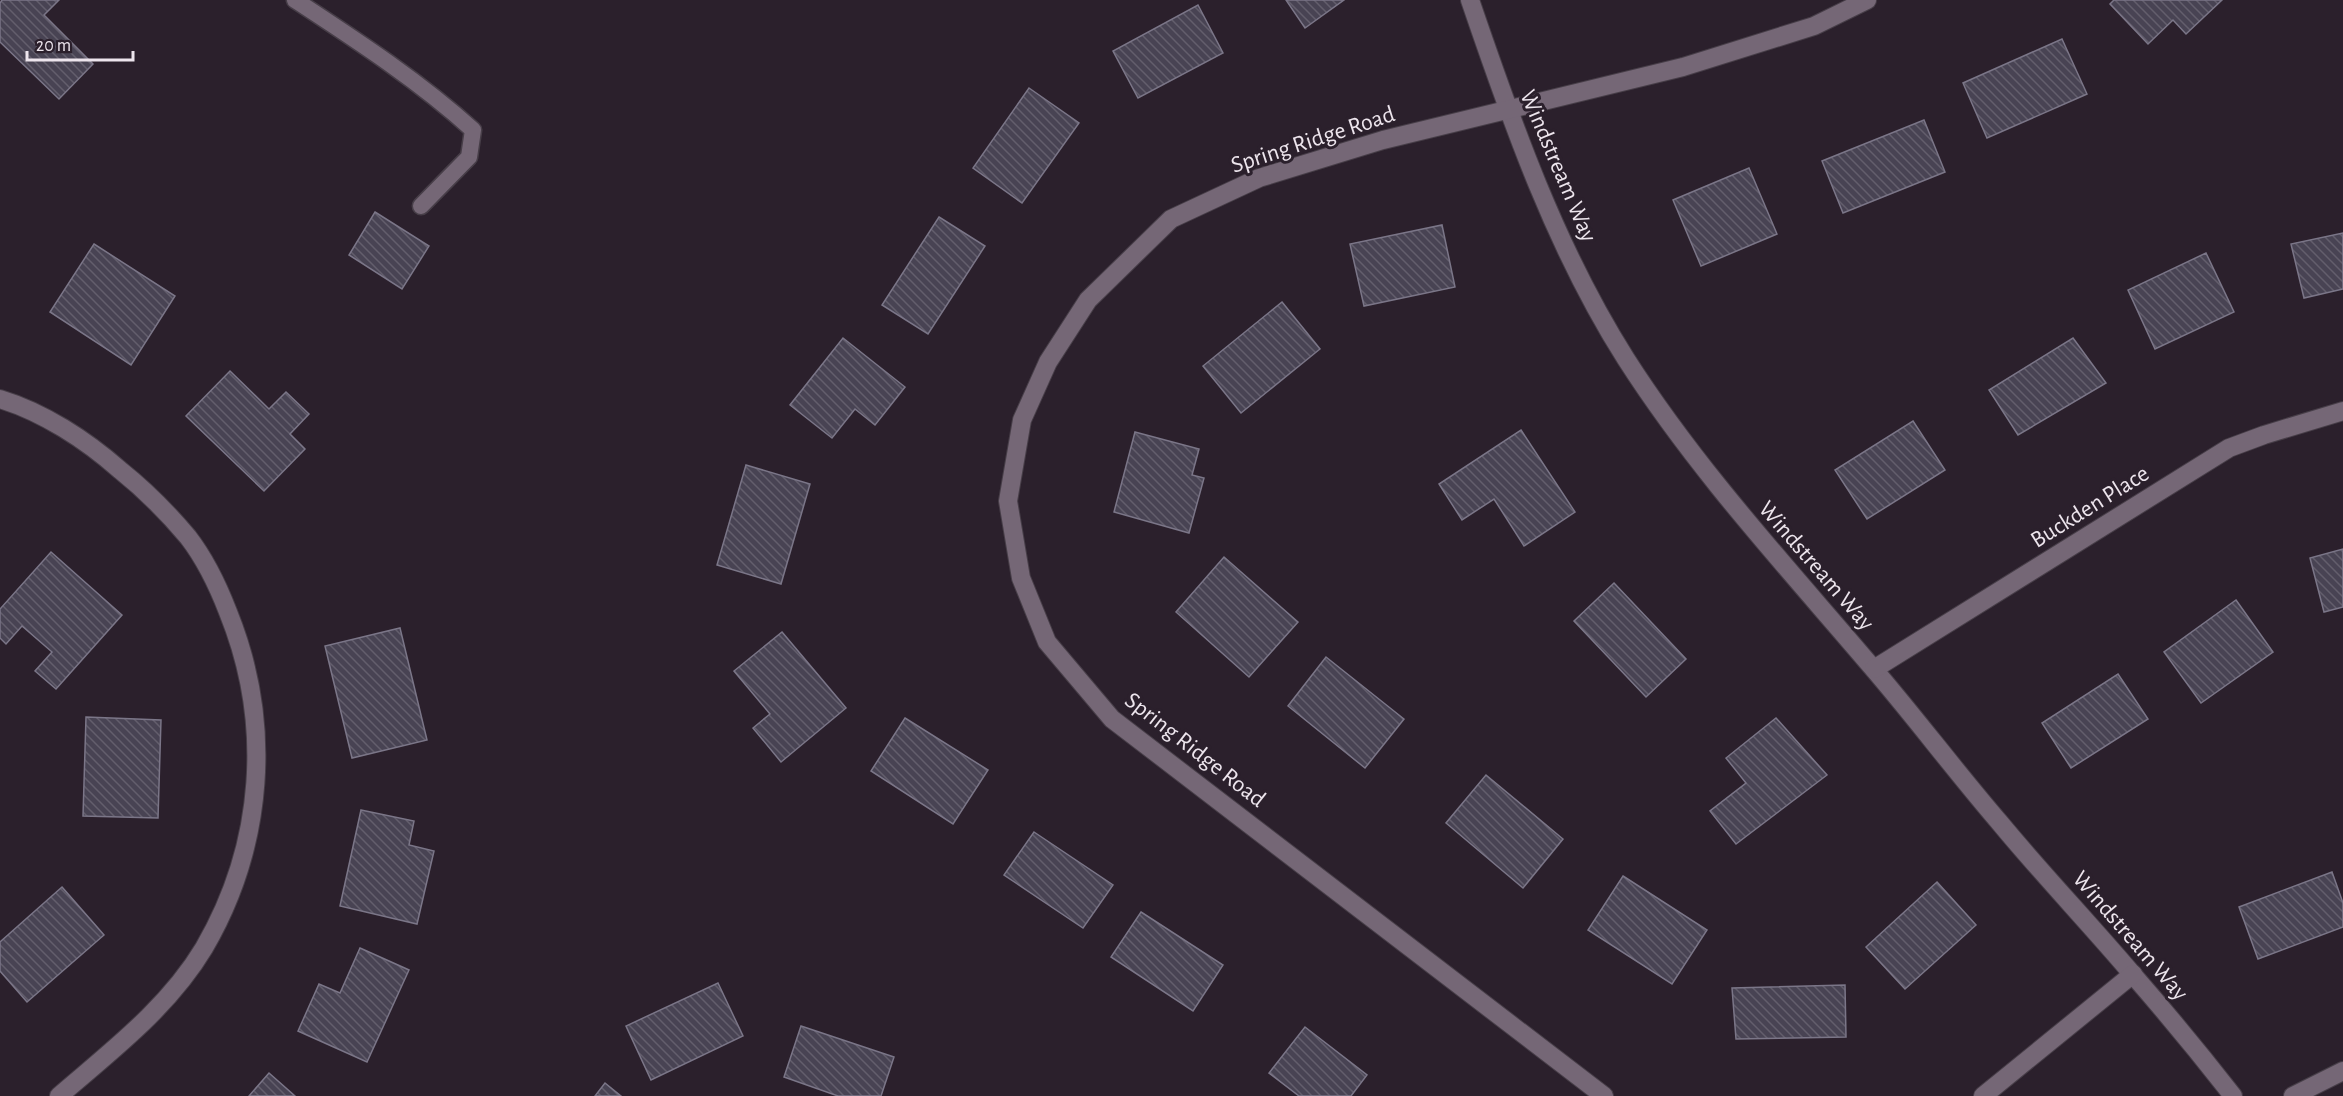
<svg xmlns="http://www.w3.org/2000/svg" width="2343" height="1096" font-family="'Alegreya Sans',sans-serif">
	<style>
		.building { fill: url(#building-back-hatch); stroke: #7b7688; stroke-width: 1.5 }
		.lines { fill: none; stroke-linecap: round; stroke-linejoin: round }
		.lane-casing { stroke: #473e48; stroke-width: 19 }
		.street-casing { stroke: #473e48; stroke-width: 20 }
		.lane { stroke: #756776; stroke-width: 16 }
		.street { stroke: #756776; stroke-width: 18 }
		.labels { text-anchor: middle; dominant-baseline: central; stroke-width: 6; stroke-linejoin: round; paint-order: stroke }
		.street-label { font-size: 24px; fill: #ede5ed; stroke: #2b202c }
	</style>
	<defs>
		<pattern id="building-back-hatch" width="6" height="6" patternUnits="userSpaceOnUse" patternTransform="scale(1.5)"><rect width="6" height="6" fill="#484353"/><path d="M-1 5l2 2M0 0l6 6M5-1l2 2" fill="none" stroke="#635e6c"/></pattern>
	</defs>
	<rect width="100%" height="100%" fill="#2b202c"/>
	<g class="building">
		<polygon points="2,0 59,0 44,15 93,64 59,99 0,42 0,3"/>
		<polygon points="1286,0 1344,0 1305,28"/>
		<polygon points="2114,0 2222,0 2186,34 2173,20 2148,44 2110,4"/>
		<polygon points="1198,5 1223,53 1138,98 1113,51"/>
		<polygon points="2062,39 2087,94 1987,138 1963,83"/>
		<polygon points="1029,88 1079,123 1022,203 973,168"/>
		<polygon points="1924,120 1945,172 1843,213 1822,161"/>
		<polygon points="1749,168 1777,234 1701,266 1673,200"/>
		<polygon points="375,212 429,246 402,289 349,255"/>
		<polygon points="939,217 985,246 928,334 882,305"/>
		<polygon points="1442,225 1455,287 1364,306 1350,244"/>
		<polygon points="2343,233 2343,289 2304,298 2291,244"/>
		<polygon points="94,244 175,296 131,365 50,312"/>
		<polygon points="2206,253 2234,312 2155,349 2128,290"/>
		<polygon points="1282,302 1320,349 1241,413 1203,366"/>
		<polygon points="843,338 905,387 875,425 855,409 832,438 790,405"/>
		<polygon points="2073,338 2106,383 2018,435 1989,390"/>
		<polygon points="230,371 269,409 286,392 309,414 290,434 305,449 264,491 186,416"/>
		<polygon points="1913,421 1945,470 1867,519 1835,470"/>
		<polygon points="1521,430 1575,512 1524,546 1494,499 1462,520 1439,484"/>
		<polygon points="1135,432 1199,449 1192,475 1204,478 1189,533 1114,512"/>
		<polygon points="746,465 810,484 781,584 717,565"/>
		<polygon points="2343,549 2343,607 2324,612 2310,558"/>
		<polygon points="51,552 122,615 56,689 35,671 52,652 22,626 6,644 0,638 0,609"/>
		<polygon points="1224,557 1298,622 1249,677 1176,612"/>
		<polygon points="1614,583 1686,659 1646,697 1574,621"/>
		<polygon points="2236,600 2273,652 2201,703 2164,652"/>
		<polygon points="400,628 427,740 352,758 325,646"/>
		<polygon points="782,632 846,708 781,762 753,728 770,714 734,671"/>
		<polygon points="1326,657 1404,719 1365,768 1288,706"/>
		<polygon points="2118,674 2148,719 2071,768 2042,723"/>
		<polygon points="86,717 161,720 158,818 83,816"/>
		<polygon points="905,718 988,770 953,824 871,771"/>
		<polygon points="1776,718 1827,775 1736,844 1710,811 1746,783 1726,758"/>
		<polygon points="1486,775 1563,839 1523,888 1446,823"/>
		<polygon points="361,810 414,821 409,845 434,851 417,924 340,906"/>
		<polygon points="1034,832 1113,885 1083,928 1004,875"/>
		<polygon points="2332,872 2343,903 2343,927 2258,959 2239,907"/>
		<polygon points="1623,876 1707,930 1672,984 1588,930"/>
		<polygon points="1937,882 1976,925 1905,989 1866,947"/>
		<polygon points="62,887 104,935 27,1002 0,971 0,942"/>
		<polygon points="1141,912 1223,965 1193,1011 1111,957"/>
		<polygon points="360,948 409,970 367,1062 298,1031 319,984 340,993"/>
		<polygon points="718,983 743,1036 651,1080 626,1026"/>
		<polygon points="1845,985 1846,1037 1736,1039 1732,988"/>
		<polygon points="801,1026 894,1057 881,1096 838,1096 784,1077"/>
		<polygon points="1305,1027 1367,1075 1351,1096 1299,1096 1269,1073"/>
		<polygon points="269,1073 295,1096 249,1096"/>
		<polygon points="605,1083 621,1096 595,1096"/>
	</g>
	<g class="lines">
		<g class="lane-casing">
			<path id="lane" d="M295,0C356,40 419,81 473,130L469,157L421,206"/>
		</g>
		<g class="street-casing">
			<g id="street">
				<path d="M1470,0C1512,123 1556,249 1626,359C1697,470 1786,566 1871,666C1915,717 1956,772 2000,823C2043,875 2090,924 2134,976C2168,1015 2201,1055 2233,1096"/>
				<path d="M0,399C43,412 86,440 120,470C145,490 167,512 188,537C205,559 218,586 228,612C273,723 264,845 204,948C168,1008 111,1051 59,1096"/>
				<polyline points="1874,669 2229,448 2264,435 2343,411"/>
				<polyline points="1604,1096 1112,719 1047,642 1021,578 1008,501 1022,420 1048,362 1088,300 1171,219 1259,178 1383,140 1683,67 1814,26 1867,0"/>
				<polyline points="1983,1096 2133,974"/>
				<polyline points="2293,1096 2343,1071"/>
			</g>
		</g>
		<use href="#lane" class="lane"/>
		<use href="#street" class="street"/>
	</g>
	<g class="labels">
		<g class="street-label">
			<text transform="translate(1313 140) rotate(-18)">Spring Ridge Road</text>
			<text transform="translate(1558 166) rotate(67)">Windstream Way</text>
			<text transform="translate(2090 507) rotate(-32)">Buckden Place</text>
			<text transform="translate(1816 566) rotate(49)">Windstream Way</text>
			<text transform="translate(1195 750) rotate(38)">Spring Ridge Road</text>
			<text transform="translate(2130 936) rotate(49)">Windstream Way</text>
		</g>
	</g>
	<path d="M27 51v9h106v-9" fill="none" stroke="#ede5ed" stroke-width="3"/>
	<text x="36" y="51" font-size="18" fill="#ede5ed" stroke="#2b202c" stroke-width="4.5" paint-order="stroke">20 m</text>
</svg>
